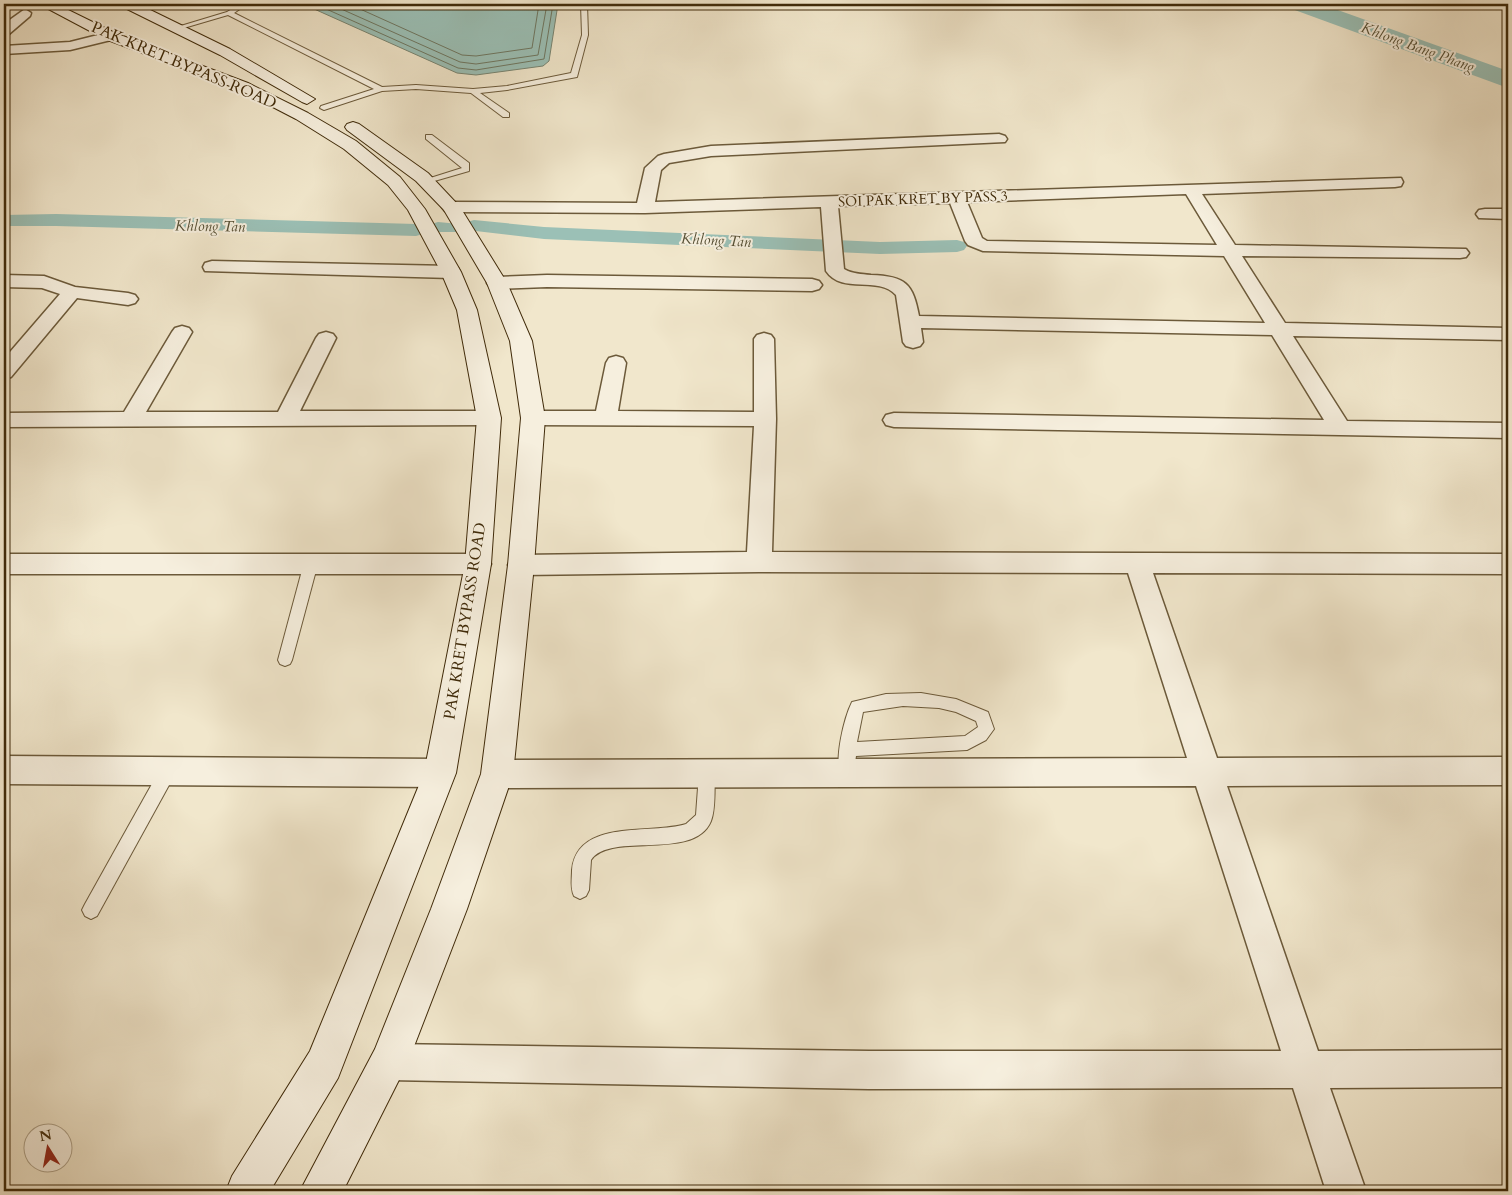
<svg xmlns="http://www.w3.org/2000/svg" width="1512" height="1195" font-family="Cardo,serif">
	<style>
		.water { fill: #9bc0b6; stroke: #778471 }
		.lines { fill: none; stroke-linecap: round; stroke-linejoin: round }
		.shore { stroke: #6e7660; stroke-width: 1 }
		.canal { fill: #9bc0b6; fill-rule: evenodd }
		.river { fill: #9bc0b6; fill-rule: evenodd }
		.lane-casing { stroke: #6c5a3a; stroke-width: 2 }
		.street-casing { stroke: #6c5a3a; stroke-width: 3 }
		.secondary-casing { stroke: #402b0a; stroke-width: 2 }
		.lane { fill: #f6efde; fill-rule: evenodd }
		.street { fill: #f6efde; fill-rule: evenodd }
		.secondary { fill: #f6efde; fill-rule: evenodd }
		.labels { text-anchor: middle; dominant-baseline: central; stroke-width: 4; stroke-linejoin: round; paint-order: stroke }
		.far-street-label { font-size: 14px; fill: #402b0a; stroke: #f6efde }
		.far-water-label { font-size: 15px; font-style: italic; fill: #575035; stroke: #f6efde }
		.street-label { font-size: 16px; fill: #402b0a; stroke: #f6efde }
	</style>
	<rect width="100%" height="100%" fill="#f1e7cc"/>
	<filter id="stains"><feTurbulence type="fractalNoise" baseFrequency=".004" numOctaves="4"/><feColorMatrix values="0 0 0 0 .2 0 0 0 0 .09 0 0 0 0 .02 0 0 0 .5 -.17"/></filter>
	<radialGradient id="worn" r=".72"><stop offset=".6" stop-color="#630" stop-opacity="0"/><stop offset="1" stop-color="#630" stop-opacity=".3"/></radialGradient>
	<polygon class="water" points="303,4 558,4 549,61 543,66 476,75 457,73"/>
	<g class="lines">
		<g class="shore">
			<polyline points="315,4 458,68 476,70 544,59 553,4"/>
			<polyline points="330,4 460,62 476,64 538,55 547,4"/>
			<polyline points="349,4 462,55 476,56 532,48 539,4"/>
		</g>
		<g class="canal">
			<polygon points="56,214 416,224 423,226 425,230 423,234 416,236 56,226 4,226 4,215"/>
			<polygon points="474,220 544,227 880,242 957,240 964,242 967,246 964,250 957,252 880,254 544,239 467,230 465,226 467,222"/>
			<polygon points="438,222 459,224 461,228 459,232 431,232 429,228 431,224"/>
		</g>
		<polygon class="river" points="1289,4 1321,4 1508,71 1508,88 1292,9"/>
		<g class="lane-casing">
			<g id="lane">
				<polygon points="240,4 247,4 234,13 382,87 416,85 473,89 507,86 571,73 582,35 581,4 587,4 588,35 577,77 507,90 480,93 509,113 509,117 503,117 471,93 416,89 382,91 324,110 320,108 321,106 374,89 228,15 177,30 174,28 227,12"/>
				<polygon points="426,135 432,135 469,163 469,171 424,184 424,180 462,168 426,139"/>
				<polygon points="311,558 318,563 292,660 290,664 285,666 280,664 278,660 304,563"/>
				<path d="M921,693L956,699L988,712L994,729L986,740L967,750L856,756L853,776L847,778L841,776C834,760 844,718 852,702L886,694ZM903,706L939,708L956,712L976,721L978,727L965,736L857,742L863,712Z"/>
				<polygon points="168,764 174,766 176,771 174,776 97,916 91,919 85,916 82,910 85,904 162,766"/>
				<path d="M707,767L713,769L715,774C714,788 716,808 711,821C694,862 610,831 591,860L589,890L586,896L580,899L574,896C570,888 572,879 572,870C577,818 651,835 686,824L696,815L699,774L701,769Z"/>
			</g>
		</g>
		<g class="street-casing">
			<g id="street">
				<polygon points="25,9 31,13 30,16 9,34 4,35 4,24"/>
				<polygon points="110,32 117,36 115,39 70,50 4,54 4,46 70,42"/>
				<path d="M999,134L1005,136L1007,139L1005,142L711,156L669,163L661,170L655,202L1401,178L1403,182L1401,186L1395,187L1202,194L1235,245L1466,249L1469,253L1466,257L1460,258L1242,256L1285,323L1508,328V340L1293,336L1347,421L1508,423V438L894,427L886,425L883,420L886,415L894,413L1324,420L1272,335L921,328L923,342L920,346L913,348L906,346L903,342L896,295C878,275 842,295 826,271L821,207L645,213L451,212L445,211L442,207L445,203L451,202L637,203L645,168L658,156L664,154L711,146ZM1186,194L1217,245L987,241L982,238L967,202ZM950,203L965,241L968,245L983,251L1224,256L1265,323L919,316C913,284 906,276 871,275C861,274 853,274 844,269L838,206Z"/>
				<polygon points="1485,209 1508,209 1508,219 1479,218 1476,214 1479,210"/>
				<polygon points="212,261 451,266 458,268 460,272 458,276 451,278 205,271 203,267 205,263"/>
				<polygon points="4,275 44,276 75,287 128,293 135,295 138,299 135,303 128,305 77,298 11,377 4,379 4,359 60,294 42,288 4,287"/>
				<polygon points="547,275 812,279 819,281 822,285 819,289 812,291 547,287 497,289 490,287 487,283 490,279 497,277"/>
				<polygon points="182,326 189,328 192,332 146,412 278,412 316,338 319,334 326,332 333,334 336,338 300,411 489,411 497,413 500,418 497,423 489,425 4,427 4,413 124,412 172,332 175,328"/>
				<polygon points="764,333 771,335 774,339 776,419 772,552 1508,554 1508,574 1153,573 1217,758 1508,757 1508,785 1227,786 1318,1051 1508,1050 1508,1087 1330,1088 1366,1191 1326,1191 1293,1088 869,1089 389,1080 376,1075 371,1062 376,1049 389,1044 869,1051 1281,1051 1196,786 497,788 486,784 482,774 486,764 497,760 1187,758 1128,573 759,572 521,575 512,572 508,565 512,558 521,555 747,552 754,426 533,425 525,423 522,418 525,413 533,411 596,411 606,363 609,358 616,356 623,358 626,363 618,411 754,412 754,339 757,335"/>
				<polygon points="4,554 478,554 487,557 491,564 487,571 478,574 4,574"/>
				<polygon points="4,756 440,759 451,763 455,773 451,783 440,787 4,784"/>
			</g>
		</g>
		<g class="secondary-casing">
			<g id="secondary">
				<polygon points="39,4 56,4 115,33 248,83 308,113 356,141 400,177 425,209 461,272 477,310 501,418 491,564 456,773 338,1078 270,1191 226,1191 232,1176 310,1051 424,773 465,564 477,418 457,310 441,272 408,210 388,185 344,149 296,119 238,89 105,39"/>
				<polygon points="122,4 138,4 230,49 315,99 307,104 302,102 220,55 123,7"/>
				<polygon points="353,122 359,124 428,173 460,207 507,283 532,341 545,418 534,565 513,774 467,909 408,1062 343,1191 300,1191 375,1049 431,909 481,774 508,565 521,418 510,341 487,283 444,210 416,181 347,130 345,127 347,124"/>
			</g>
		</g>
		<use href="#lane" class="lane"/>
		<use href="#street" class="street"/>
		<use href="#secondary" class="secondary"/>
	</g>
	<g class="labels">
		<g class="far-street-label">
			<text transform="translate(923 199) rotate(-2)">SOI PAK KRET BY PASS 3</text>
		</g>
		<g class="far-water-label">
			<text transform="translate(1418 47) rotate(20)">Khlong Bang Phang</text>
			<text transform="translate(210 226) rotate(1)">Khlong Tan</text>
			<text transform="translate(716 240) rotate(3)">Khlong Tan</text>
		</g>
		<g class="street-label">
			<text transform="translate(184 65) rotate(23)">PAK KRET BYPASS ROAD</text>
			<text transform="translate(465 621) rotate(-81)">PAK KRET BYPASS ROAD</text>
		</g>
	</g>
	<rect width="1512" height="1195" fill="none" stroke="#f1e7cc" stroke-width="20"/>
	<rect x="5" y="5" width="1502" height="1185" fill="none" stroke="#402b0a" stroke-width="2.5"/>
	<rect x="10" y="10" width="1492" height="1175" fill="none" stroke="#402b0a"/>
	<g transform="translate(48 1148) rotate(349)"><circle r="24" fill="#f6efde" stroke="#ada189"/>
	<path d="M0-4L9 19L0 12L-9 19Z" fill="#8f2418"/>
	<text y="-8" font-size="14" font-weight="bold" text-anchor="middle" fill="#402b0a">N</text>
	</g>
	<rect width="100%" height="100%" filter="url(#stains)"/>
	<rect width="100%" height="100%" fill="url(#worn)"/>
</svg>
